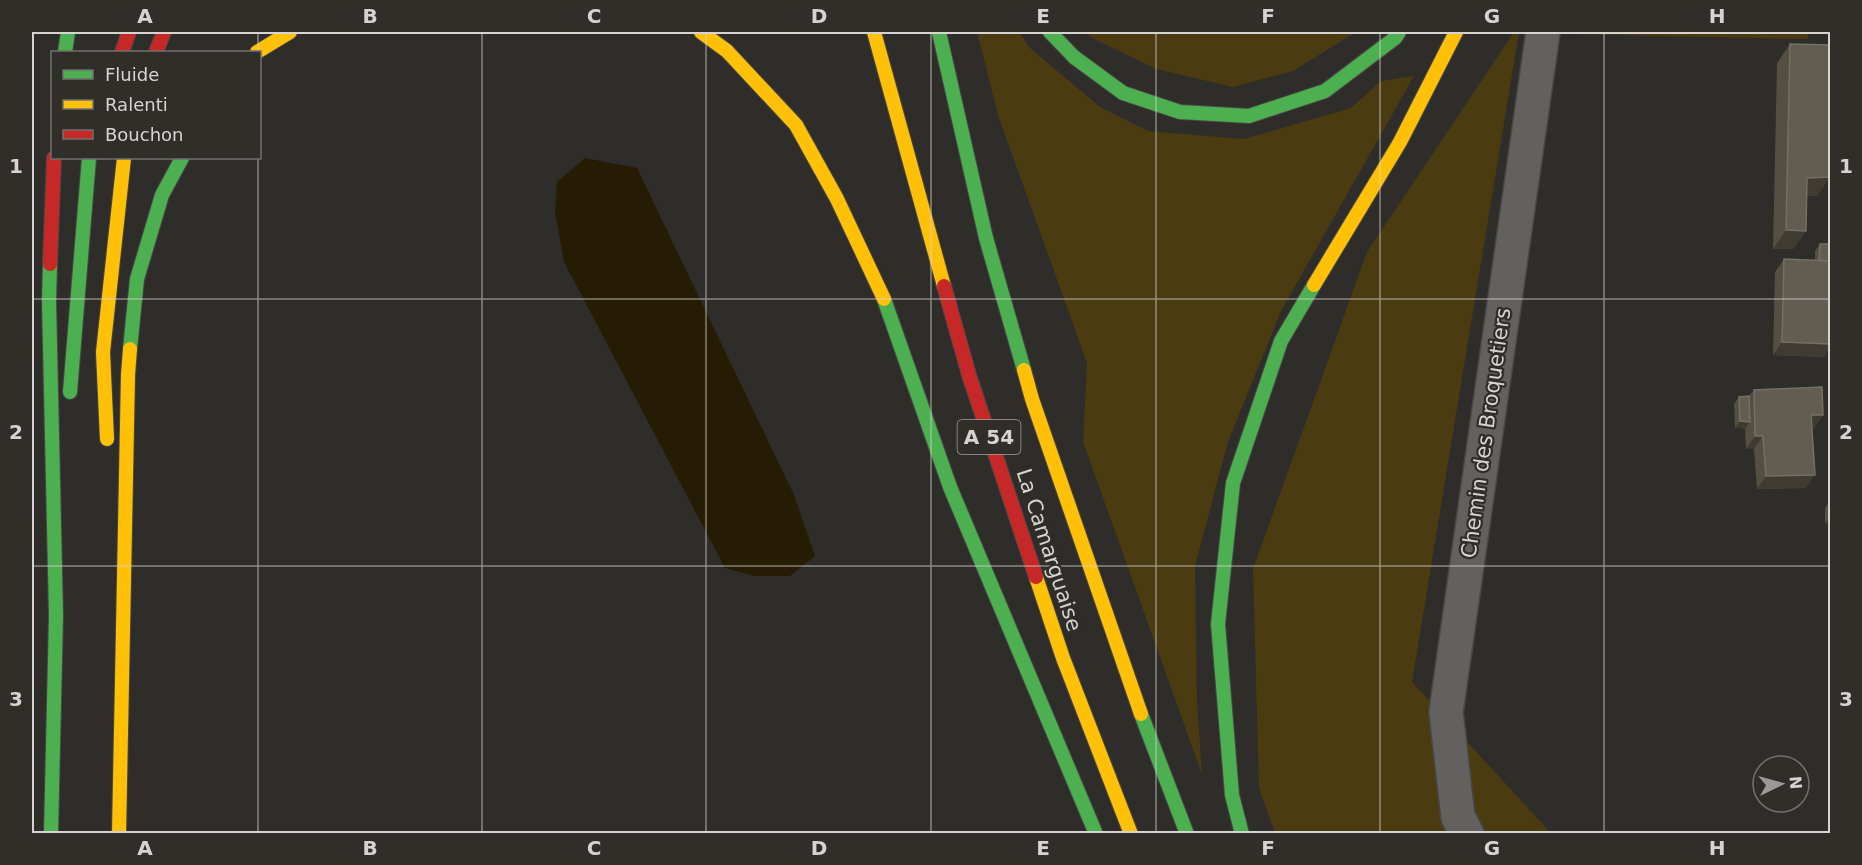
<svg xmlns="http://www.w3.org/2000/svg" width="1862" height="865" font-family="'DejaVu Sans',sans-serif">
	<style>
		.green { fill: #4a3b11 }
		.water { fill: #261c04 }
		.lines { fill: none; stroke-linecap: round; stroke-linejoin: round }
		.street-casing { stroke: #494846; stroke-width: 36 }
		.fast-casing { stroke: #494846; stroke-width: 16 }
		.slow-casing { stroke: #494846; stroke-width: 16 }
		.jam-casing { stroke: #494846; stroke-width: 16 }
		.street { stroke: #62615f; stroke-width: 33 }
		.fast { stroke: #4caf50; stroke-width: 14 }
		.slow { stroke: #ffc107; stroke-width: 14 }
		.jam { stroke: #c62828; stroke-width: 14 }
		.wall { fill: #544f40 }
		.shaded-wall { fill: #3f3b31 }
		.building { fill: #625d50; stroke: #747064; stroke-width: 1.5 }
		.grid { fill: none; stroke: #d6d4d2; stroke-width: 1.5; stroke-opacity: 0.55 }
		.labels { text-anchor: middle; dominant-baseline: central; stroke-width: 4.5; stroke-linejoin: round; paint-order: stroke }
		.shield { fill: #302e29; stroke: #a4a29f; stroke-width: 1.5 }
		.shield-label { font-size: 20px; font-weight: bold; fill: #d6d4d2 }
		.street-label { font-size: 21px; fill: #d6d4d2; stroke: #302e29 }
		.neatline { fill: none; stroke: #d6d4d2; stroke-width: 2 }
		.grid-label { font-size: 20px; text-anchor: middle; font-weight: bold; fill: #d6d4d2 }
	</style>
	<rect width="100%" height="100%" fill="#2f2d2a"/>
	<g class="green">
		<polygon points="977,32 1019,32 1030,48 1100,107 1148,131 1244,139 1351,108 1381,81 1414,76 1281,311 1228,442 1195,566 1197,701 1202,774 1083,442 1087,363 998,115"/>
		<polygon points="1086,32 1356,32 1293,71 1233,87 1156,69 1092,38"/>
		<polygon points="1514,32 1519,32 1412,682 1551,833 1275,833 1259,788 1253,569 1367,252"/>
		<polygon points="1570,32 1808,32 1808,39 1569,34"/>
	</g>
	<polygon class="water" points="585,158 637,168 794,495 815,556 790,576 754,576 725,568 564,262 555,211 557,182"/>
	<g class="lines">
		<g class="street-casing">
			<polyline id="street" points="1467,834 1458,817 1446,712 1543,32"/>
		</g>
		<g class="fast-casing">
			<g id="fast">
				<polyline points="939,32 986,238 1024,370"/>
				<polyline points="1050,32 1074,57 1123,93 1180,112 1249,116 1325,91 1395,38 1399,32"/>
				<polyline points="65,52 68,32"/>
				<polyline points="50,264 49,301 56,615 51,834"/>
				<polyline points="884,299 950,487 1096,834"/>
				<polyline points="130,349 137,279 162,195 182,158"/>
				<polyline points="70,392 89,158"/>
				<polyline points="1141,714 1187,834"/>
				<polyline points="1242,834 1232,795 1218,624 1233,483 1281,341 1314,285"/>
			</g>
		</g>
		<g class="slow-casing">
			<g id="slow">
				<polyline points="701,32 727,51 796,125 837,199 884,299"/>
				<polyline points="874,32 944,286"/>
				<polyline points="257,52 290,32"/>
				<polyline points="1314,285 1400,142 1456,32"/>
				<polyline points="1024,370 1032,399 1141,714"/>
				<polyline points="107,439 103,352 124,158"/>
				<polyline points="1036,577 1063,658 1131,834"/>
				<polyline points="119,834 128,375 130,349"/>
			</g>
		</g>
		<g class="jam-casing">
			<g id="jam">
				<polyline points="122,52 129,32"/>
				<polyline points="156,52 164,32"/>
				<polyline points="50,264 54,158"/>
				<polyline points="944,286 969,375 1036,577"/>
			</g>
		</g>
		<use href="#street" class="street"/>
		<use href="#fast" class="fast"/>
		<use href="#slow" class="slow"/>
		<use href="#jam" class="jam"/>
	</g>
	<g class="wall">
		<polygon points="1790,44 1830,177 1817,196 1807,196 1806,231 1793,249 1773,249 1777,63"/>
		<polygon points="1820,244 1824,357 1773,355 1775,272 1784,259 1815,260 1815,251"/>
		<polygon points="1754,390 1823,415 1814,428 1812,428 1806,488 1757,489 1754,449 1746,449 1745,428 1735,428 1734,404 1739,397 1749,396"/>
		<polygon points="1830,501 1830,524 1825,524 1825,508"/>
	</g>
	<g class="shaded-wall">
		<polygon points="1830,177 1817,196 1794,196 1807,178"/>
		<polygon points="1786,230 1806,231 1793,249 1773,249"/>
		<polygon points="1782,342 1830,344 1830,348 1824,357 1773,355"/>
		<polygon points="1811,415 1823,415 1814,428 1802,428"/>
		<polygon points="1740,421 1750,422 1745,429 1735,428"/>
		<polygon points="1755,436 1763,436 1754,449 1746,449"/>
		<polygon points="1815,475 1806,488 1757,489 1766,476"/>
		<polygon points="1829,517 1830,517 1830,524 1825,524"/>
	</g>
	<g class="building">
		<polygon points="1790,44 1830,45 1830,177 1807,178 1806,231 1786,230"/>
		<polygon points="1820,244 1830,244 1830,261 1819,260"/>
		<polygon points="1784,259 1830,261 1830,344 1782,342"/>
		<polygon points="1822,387 1823,415 1811,415 1815,475 1766,476 1763,436 1755,436 1754,390"/>
		<polygon points="1749,396 1750,422 1740,421 1739,397"/>
		<polygon points="1830,501 1830,517 1829,517"/>
	</g>
	<path class="grid" d="M258,32V52M482,32V834M706,32V834M931,32V834M1156,32V834M1380,32V834M1604,32V834M258,158V834M32,299H1830M32,566H1830"/>
	<g class="labels">
		<rect class="shield" x="957.5" y="420" width="63" height="34" rx="4.5"/>
		<g class="shield-label">
			<text x="989" y="437">A 54</text>
		</g>
		<g class="street-label">
			<text transform="translate(1486 433) rotate(-82)">Chemin des Broquetiers</text>
			<text transform="translate(1049 550) rotate(72)">La Camarguaise</text>
		</g>
	</g>
	<rect width="1862" height="865" fill="none" stroke="#302e29" stroke-width="66"/>
	<rect x="51" y="51" width="210" height="108" fill="#302e29" stroke="#72706d" stroke-width="1.5"/>
	<rect x="63" y="70" width="30" height="9" fill="#4caf50" stroke="#72706d" stroke-width="1.5"/>
	<text x="105" y="81" font-size="18" fill="#d6d4d2">Fluide</text>
	<rect x="63" y="100" width="30" height="9" fill="#ffc107" stroke="#72706d" stroke-width="1.5"/>
	<text x="105" y="111" font-size="18" fill="#d6d4d2">Ralenti</text>
	<rect x="63" y="130" width="30" height="9" fill="#c62828" stroke="#72706d" stroke-width="1.5"/>
	<text x="105" y="141" font-size="18" fill="#d6d4d2">Bouchon</text>
	<g transform="translate(1781 784) rotate(85)"><circle r="28" fill="#302e29" stroke="#72706d" stroke-width="1.5"/>
	<path d="M0-4.5L10 22L0 15L-10 22Z" fill="#9c9a97"/>
	<text y="-9" font-size="16" font-weight="bold" text-anchor="middle" fill="#d6d4d2">N</text>
	</g>
	<rect x="33" y="33" width="1796" height="799" class="neatline"/>
	<g class="grid-label">
		<text x="145" y="23">A</text>
		<text x="370" y="23">B</text>
		<text x="594" y="23">C</text>
		<text x="819" y="23">D</text>
		<text x="1043" y="23">E</text>
		<text x="1268" y="23">F</text>
		<text x="1492" y="23">G</text>
		<text x="1717" y="23">H</text>
		<text x="16" y="173">1</text>
		<text x="1846" y="173">1</text>
		<text x="16" y="439">2</text>
		<text x="1846" y="439">2</text>
		<text x="16" y="706">3</text>
		<text x="1846" y="706">3</text>
		<text x="145" y="855">A</text>
		<text x="370" y="855">B</text>
		<text x="594" y="855">C</text>
		<text x="819" y="855">D</text>
		<text x="1043" y="855">E</text>
		<text x="1268" y="855">F</text>
		<text x="1492" y="855">G</text>
		<text x="1717" y="855">H</text>
	</g>
</svg>
